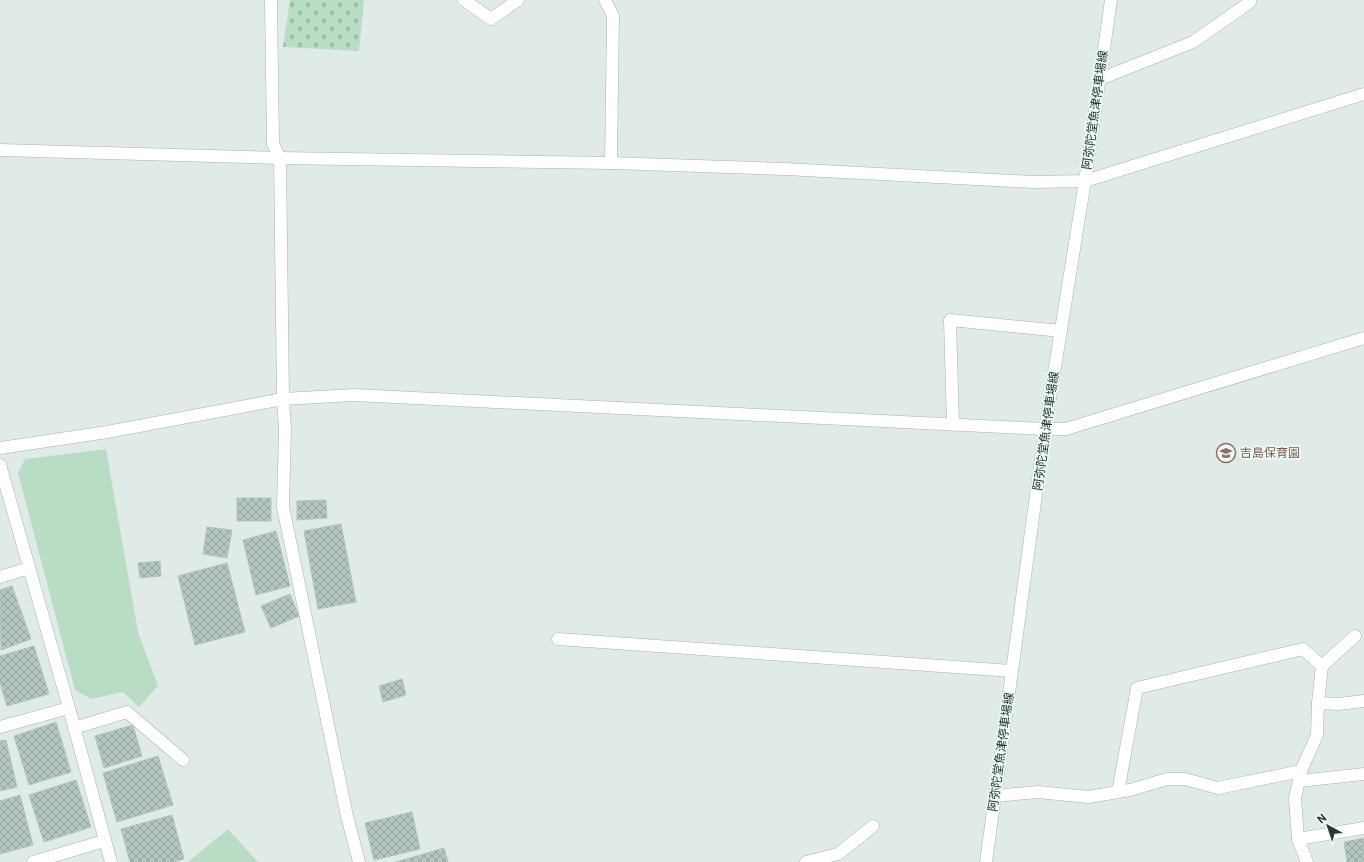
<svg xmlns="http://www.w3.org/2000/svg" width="1364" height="862" font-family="Roboto,'Noto Sans JP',sans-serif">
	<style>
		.green { fill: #b9ddc4 }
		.cemetery { fill: url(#cemetery-stones) }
		.building { fill: url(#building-cross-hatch); stroke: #b2c5be }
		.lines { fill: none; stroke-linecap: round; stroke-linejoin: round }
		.street-casing { stroke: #a3b3ae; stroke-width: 13 }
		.secondary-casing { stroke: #9fb7af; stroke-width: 13 }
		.street { stroke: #fff; stroke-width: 12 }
		.secondary { stroke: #fff; stroke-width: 12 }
		.labels { text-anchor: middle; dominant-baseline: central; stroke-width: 3.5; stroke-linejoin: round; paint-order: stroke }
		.street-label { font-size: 12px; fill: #213b35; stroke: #f0f8f4 }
		.education-label { font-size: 12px; fill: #785e54; stroke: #f0f8f4; text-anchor: start }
	</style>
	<defs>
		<pattern id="cemetery-stones" width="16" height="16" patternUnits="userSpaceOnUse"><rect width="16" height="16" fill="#b9ddc4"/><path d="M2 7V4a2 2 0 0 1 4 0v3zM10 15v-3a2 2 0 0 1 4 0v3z" fill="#9fbfa9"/></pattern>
		<pattern id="building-cross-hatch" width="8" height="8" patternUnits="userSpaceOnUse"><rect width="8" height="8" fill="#b5c6c0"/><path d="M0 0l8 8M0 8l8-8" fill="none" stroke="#93a29d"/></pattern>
	</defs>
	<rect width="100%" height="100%" fill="#e0ebe7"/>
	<g class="green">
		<polygon points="106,449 138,632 158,686 139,707 123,692 91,699 75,690 18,473 25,459"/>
		<polygon points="228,829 258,862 188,862"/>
	</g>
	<polygon class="cemetery" points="290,0 364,0 359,51 283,47"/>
	<g class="building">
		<rect x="237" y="498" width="34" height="23"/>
		<polygon points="326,500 327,518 297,520 297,501"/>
		<polygon points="341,524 356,602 318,609 304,531"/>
		<polygon points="207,527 232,530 227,558 203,554"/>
		<polygon points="276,531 290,586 256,595 243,540"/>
		<polygon points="160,561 161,576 140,578 138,563"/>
		<polygon points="227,563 245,632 195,645 178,576"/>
		<polygon points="12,586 31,639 1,650 0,590"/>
		<polygon points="290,594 299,616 271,628 261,606"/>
		<polygon points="34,646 49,694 7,706 0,683 0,656"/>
		<polygon points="402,679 406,695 383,702 379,686"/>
		<polygon points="56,722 71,772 29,785 14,736"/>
		<polygon points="133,725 142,756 104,768 95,736"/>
		<polygon points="6,740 17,787 0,791 0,741"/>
		<polygon points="158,756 173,805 117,822 103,773"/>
		<polygon points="76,780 91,827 44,842 29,795"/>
		<polygon points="20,795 33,845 0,854 0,801"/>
		<polygon points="412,812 420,849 374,860 365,823"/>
		<polygon points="172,815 184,859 174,862 130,862 121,829"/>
		<polygon points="1364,838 1364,862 1347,862 1344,842"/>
		<polygon points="444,848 448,862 396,862"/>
	</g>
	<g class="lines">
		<g class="street-casing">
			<g id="street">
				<polyline points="271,0 273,144 280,158 283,399 285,429 283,507 347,816 359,862"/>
				<polyline points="464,0 491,19 518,0"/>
				<polyline points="605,0 613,16 611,163"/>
				<polyline points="1100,79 1193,42 1250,2"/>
				<polyline points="0,150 280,158 611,163 785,169 1033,182 1085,181 1364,94"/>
				<polyline points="953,425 950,320 1061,331"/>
				<polyline points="0,448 107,432 283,399 354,395 1045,429 1066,429 1364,338"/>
				<polyline points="0,465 69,708 111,862"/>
				<polyline points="0,577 29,568"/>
				<polyline points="558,639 1012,671"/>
				<polyline points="1322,666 1355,636"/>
				<polyline points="1318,703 1339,704 1364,701"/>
				<polyline points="0,727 69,708"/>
				<polyline points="74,728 127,712 183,760"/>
				<polyline points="1301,771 1295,798 1298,839 1307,862"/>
				<polyline points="1299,781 1364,774"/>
				<polyline points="995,796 1038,792 1088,797 1130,790 1167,779 1185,779 1218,788 1301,771 1317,735 1318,703 1322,666 1303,649 1137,688 1118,792"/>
				<polyline points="1298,839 1364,828"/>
				<polyline points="33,862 104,841"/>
				<polyline points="806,862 838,854 873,826"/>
			</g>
		</g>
		<g class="secondary-casing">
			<polyline id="secondary" points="986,862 1045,429 1085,181 1111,0"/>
		</g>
		<use href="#street" class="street"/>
		<use href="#secondary" class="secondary"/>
	</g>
	<defs>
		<g id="school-ring" transform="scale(1)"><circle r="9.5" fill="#f0f8f4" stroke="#8d6e63" stroke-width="1.5"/><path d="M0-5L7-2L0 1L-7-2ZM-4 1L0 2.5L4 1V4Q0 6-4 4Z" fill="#8d6e63"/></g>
	</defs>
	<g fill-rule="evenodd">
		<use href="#school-ring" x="1226" y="453"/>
	</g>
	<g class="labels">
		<g class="street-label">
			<text transform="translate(1095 110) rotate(-82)">阿弥陀堂魚津停車場線</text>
			<text transform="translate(1046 431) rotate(-82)">阿弥陀堂魚津停車場線</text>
			<text transform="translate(1001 752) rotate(-82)">阿弥陀堂魚津停車場線</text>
		</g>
		<g class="education-label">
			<text x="1240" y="453">吉島保育園</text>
		</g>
	</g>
	<g transform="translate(1328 826) rotate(320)" stroke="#f0f8f4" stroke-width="3" paint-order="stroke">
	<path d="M0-3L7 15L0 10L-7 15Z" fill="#213b35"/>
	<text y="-6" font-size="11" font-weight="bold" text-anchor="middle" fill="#213b35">N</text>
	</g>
</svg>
